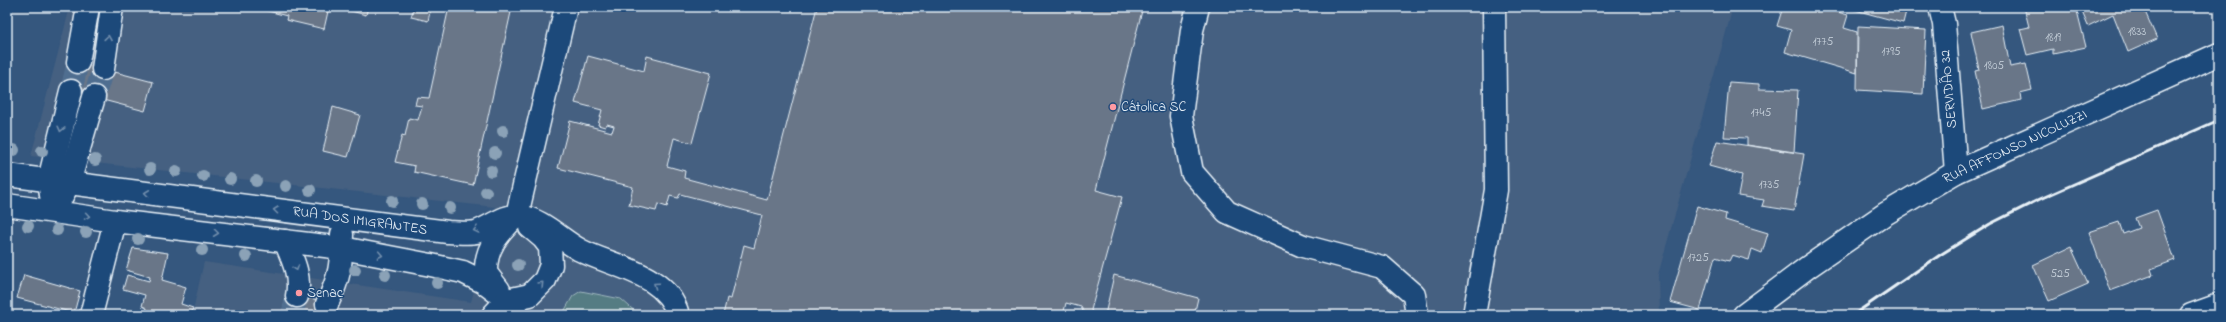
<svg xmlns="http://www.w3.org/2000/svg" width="2226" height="322" font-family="'Indie Flower',sans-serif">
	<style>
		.built { fill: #456081 }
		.green { fill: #547c83; stroke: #9eb6be }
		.building { fill: #697688; stroke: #e8f1f8 }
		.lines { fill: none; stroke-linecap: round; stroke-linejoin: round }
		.minor-tunnel { stroke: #506e90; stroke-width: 22; stroke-dasharray: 22 11; stroke-linecap: butt }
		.minor-casing { stroke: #e8f1f8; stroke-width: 25 }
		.minor { stroke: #1f4a7a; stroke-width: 22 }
		.rail { stroke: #e8f1f8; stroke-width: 3 }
		.tree { fill: #8ba2b7 }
		.oneway { stroke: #6f8dac }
		.poi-dot { fill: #ff9aa2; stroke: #1f4a7a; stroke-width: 1.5 }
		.labels { text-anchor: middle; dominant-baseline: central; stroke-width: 3; stroke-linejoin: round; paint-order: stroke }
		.number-label { font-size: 12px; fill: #c8d2dc }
		.street-label { font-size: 14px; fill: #e8f1f8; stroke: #1f4a7a }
		.poi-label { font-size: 14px; fill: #e8f1f8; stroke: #1f4a7a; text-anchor: start }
	</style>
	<rect width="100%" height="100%" fill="#35577e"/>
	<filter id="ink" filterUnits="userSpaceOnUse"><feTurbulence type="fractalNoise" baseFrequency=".025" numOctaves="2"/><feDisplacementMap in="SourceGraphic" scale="8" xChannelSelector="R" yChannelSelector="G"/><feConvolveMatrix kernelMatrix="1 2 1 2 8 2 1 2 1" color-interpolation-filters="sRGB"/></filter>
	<g filter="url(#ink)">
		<polygon class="built" points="70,7 1733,7 1658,275 1659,315 192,315 204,262 471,302 495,207 31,156"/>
		<polygon class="green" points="581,291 621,299 639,315 562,315 573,296"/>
		<g class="building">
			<polygon points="253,7 329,7 324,29 286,20 287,16"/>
			<polygon points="336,7 368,7 366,15"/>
			<polygon points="414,7 431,7 428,21 411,17"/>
			<polygon points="449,7 488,7 511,12 473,185 414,172 415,166 395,162 402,135 405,136 409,118 418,120 422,106 415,105 417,97 429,98"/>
			<polygon points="817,7 1143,7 1096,190 1122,197 1091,310 1093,315 1085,315 1081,307 1066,303 1063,315 723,315 727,298 731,299 744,245 754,248 762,215 680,194 678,198 670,196 667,207 658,204 656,211 629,205 633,187 558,168 570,121 612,132 614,126 607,124 605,127 598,125 602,110 575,103 588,56 644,71 647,56 711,73 692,143 674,138 667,166 685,171 684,178 767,200"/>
			<polygon points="1783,7 1821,7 1848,15 1844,28 1857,32 1857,73 1785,52 1791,30 1777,26"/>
			<polygon points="1844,7 1907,7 1903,23"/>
			<polygon points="2024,7 2076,7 2086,47 2053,54 2053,49 2027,55 2020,29 2029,27"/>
			<polygon points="2080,7 2143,7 2157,39 2128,52 2113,14 2088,26"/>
			<polygon points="2002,25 2010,67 2026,64 2032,90 2020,93 2021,100 1983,109 1975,71 1979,70 1971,32"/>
			<polygon points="1858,26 1926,30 1923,94 1857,90"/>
			<polygon points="69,60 153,82 145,111 61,89"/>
			<polygon points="1729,82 1759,84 1759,89 1798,90 1794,152 1747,145 1747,138 1724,137"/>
			<polygon points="333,107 360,115 348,157 323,151"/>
			<polygon points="1717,141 1804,154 1794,211 1762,206 1764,200 1738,196 1742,175 1709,166"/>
			<polygon points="1697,206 1726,214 1725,220 1768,233 1762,253 1752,249 1749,260 1732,255 1729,261 1715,257 1700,310 1670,302"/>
			<polygon points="2157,210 2175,260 2151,269 2153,275 2110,291 2089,232 2119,222 2123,234 2139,228 2135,218"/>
			<polygon points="2071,247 2088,284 2049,301 2033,265"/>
			<polygon points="133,248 168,253 162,280 186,287 181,304 193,308 191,315 145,315 147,308 142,306 145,295 123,289 127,275 149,281 150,277 126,270"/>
			<polygon points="24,275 80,291 74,313 17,298"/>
			<polygon points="1114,275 1198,298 1194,315 1105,315"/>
			<polygon points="288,292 339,306 336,315 289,315 282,313"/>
		</g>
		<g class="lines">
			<g class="minor-tunnel">
				<polyline points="71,91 78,62"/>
				<polyline points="94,97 103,69"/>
				<polyline points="292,315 297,296"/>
			</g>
			<g class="minor-casing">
				<g id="minor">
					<polyline points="1198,7 1192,30 1181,116 1192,172 1227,212 1303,246 1382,267 1414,295 1417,315"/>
					<polyline points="1940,7 1944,24 1956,172"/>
					<polyline points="78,62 88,7"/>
					<polyline points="103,69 112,7"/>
					<path d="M7,175L448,232C457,232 468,234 476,232C489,228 505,214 519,216C542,219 560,239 580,250C613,267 667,273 678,315"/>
					<polyline points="51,195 49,180 71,91"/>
					<polyline points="62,196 69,183 94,97"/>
					<polyline points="7,205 115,221 342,248 431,265 463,272 483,282 507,300 517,315"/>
					<path d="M285,241C293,260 301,276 297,296"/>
					<path d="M499,290L486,273C485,247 499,233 517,215L566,7"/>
					<path d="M327,304C341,274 341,265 342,234"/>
					<polyline points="91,315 115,221"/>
					<polyline points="493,315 507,300 530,295 545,280 551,265 550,247 543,238 530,227"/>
					<polyline points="1474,315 1496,190 1494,7"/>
					<polyline points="1744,315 1808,267 1885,214 1956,172 2219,54"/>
					<polyline points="2191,315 2219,305"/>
				</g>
			</g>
			<use href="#minor" class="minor"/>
			<polyline class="rail" points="1853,315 1940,255 1990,224 2040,199 2219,120"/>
		</g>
		<g class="tree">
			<circle cx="503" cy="131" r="6"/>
			<circle cx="14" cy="150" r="6"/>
			<circle cx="42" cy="151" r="6"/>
			<circle cx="495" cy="153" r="6"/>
			<circle cx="95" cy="160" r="6"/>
			<circle cx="150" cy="169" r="6"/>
			<circle cx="176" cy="171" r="6"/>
			<circle cx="491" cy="171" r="6"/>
			<circle cx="203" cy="176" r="6"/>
			<circle cx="230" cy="179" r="6"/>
			<circle cx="256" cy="181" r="6"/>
			<circle cx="286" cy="186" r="6"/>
			<circle cx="310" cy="190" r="6"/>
			<circle cx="486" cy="192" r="6"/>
			<circle cx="392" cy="201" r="6"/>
			<circle cx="422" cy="204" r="6"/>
			<circle cx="450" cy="208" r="6"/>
			<circle cx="28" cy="226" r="6"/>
			<circle cx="57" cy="230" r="6"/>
			<circle cx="86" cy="232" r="6"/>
			<circle cx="138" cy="239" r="6"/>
			<circle cx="202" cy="250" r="6"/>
			<circle cx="246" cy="256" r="6"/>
			<circle cx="518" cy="265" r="6"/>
			<circle cx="355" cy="270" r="6"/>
			<circle cx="385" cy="275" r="6"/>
			<circle cx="437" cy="283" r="6"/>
		</g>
		<defs><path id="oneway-chevron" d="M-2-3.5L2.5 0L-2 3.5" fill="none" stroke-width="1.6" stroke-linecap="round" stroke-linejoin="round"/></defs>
		<g class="oneway">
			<use href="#oneway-chevron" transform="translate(108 38) rotate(-81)"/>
			<use href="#oneway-chevron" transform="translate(61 129) rotate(104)"/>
			<use href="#oneway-chevron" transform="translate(147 193) rotate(-173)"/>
			<use href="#oneway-chevron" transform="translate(276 210) rotate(-173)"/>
			<use href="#oneway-chevron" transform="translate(87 216) rotate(9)"/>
			<use href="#oneway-chevron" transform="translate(476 230) rotate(166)"/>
			<use href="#oneway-chevron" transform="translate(216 233) rotate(7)"/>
			<use href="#oneway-chevron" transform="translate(380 255) rotate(11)"/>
			<use href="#oneway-chevron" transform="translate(296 268) rotate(71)"/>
			<use href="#oneway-chevron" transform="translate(541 284) rotate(-46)"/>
			<use href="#oneway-chevron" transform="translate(656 285) rotate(-145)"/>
		</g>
	</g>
	<g class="poi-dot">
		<circle cx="1113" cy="107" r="4"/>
		<circle cx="299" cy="293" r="4"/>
	</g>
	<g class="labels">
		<g class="number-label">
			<text x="2137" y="32">1833</text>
			<text x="2053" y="38">1819</text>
			<text x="1823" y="42">1775</text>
			<text x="1891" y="52">1795</text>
			<text x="1994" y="66">1805</text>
			<text x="1761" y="113">1745</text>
			<text x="1769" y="185">1735</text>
			<text x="1698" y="258">1725</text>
			<text x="2060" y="274">525</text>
		</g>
		<g class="street-label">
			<text transform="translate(1949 89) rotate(-95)">SERVIDÃO 32</text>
			<text transform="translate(2015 147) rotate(-25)">RUA AFFONSO NICOLUZZI</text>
			<text transform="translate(360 221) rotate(8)">RUA DOS IMIGRANTES</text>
		</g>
		<g class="poi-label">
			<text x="1121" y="107">Cátolica SC</text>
			<text x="307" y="293">Senac</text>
		</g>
	</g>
	<rect width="2226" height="322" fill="none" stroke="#1f4a7a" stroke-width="24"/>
	<rect x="12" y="12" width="2202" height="298" fill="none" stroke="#e8f1f8" stroke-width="1.5" filter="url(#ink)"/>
</svg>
